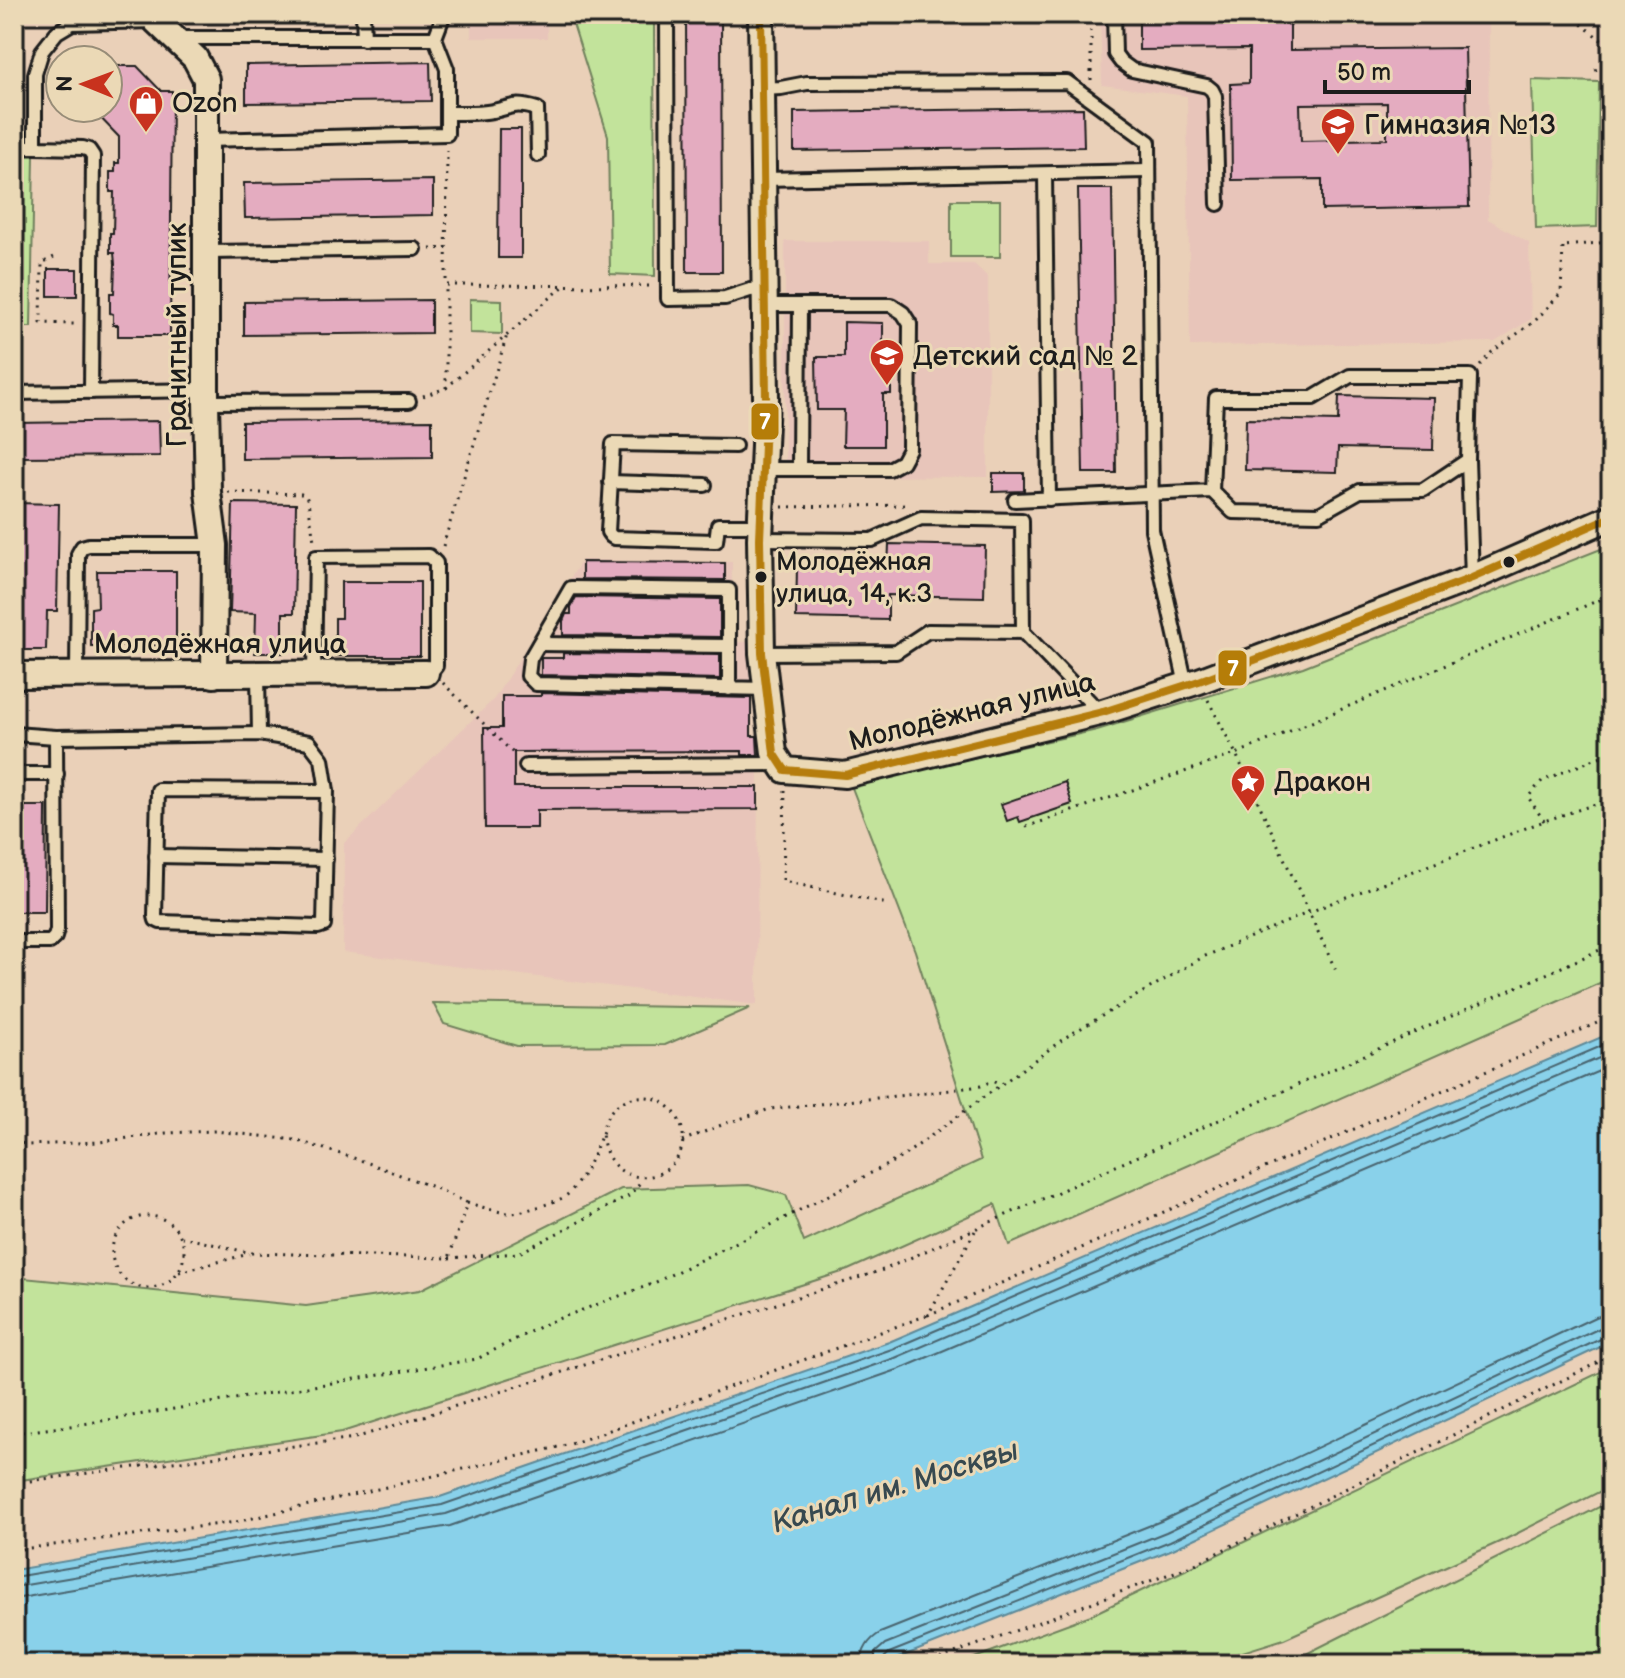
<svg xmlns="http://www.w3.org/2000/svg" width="1625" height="1678" font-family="'Balsamiq Sans',sans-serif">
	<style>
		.built { fill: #e8c5ba }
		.green { fill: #c2e39b; stroke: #6f805c; stroke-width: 2 }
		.water { fill: #89d1ea; stroke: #5d8998; stroke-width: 2 }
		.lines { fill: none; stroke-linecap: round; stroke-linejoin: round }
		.shore { stroke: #48646e; stroke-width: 2 }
		.building { fill: #e4acc0; stroke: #1c1c1c; stroke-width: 2; fill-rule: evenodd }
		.service-casing { stroke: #1c1c1c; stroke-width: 18 }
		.minor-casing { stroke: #1c1c1c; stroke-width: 30 }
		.path { stroke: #1c1c1c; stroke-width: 3; stroke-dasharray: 2 6; stroke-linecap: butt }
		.service { stroke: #ebd9b6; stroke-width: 12 }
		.minor { stroke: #ebd9b6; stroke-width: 24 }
		.bus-1-casing { stroke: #ebd9b6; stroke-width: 14 }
		.bus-1 { stroke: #b57d08; stroke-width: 8 }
		.bus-dot { fill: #1c1c1c; stroke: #ebd9b6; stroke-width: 3 }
		.labels { text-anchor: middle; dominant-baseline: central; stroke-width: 6; stroke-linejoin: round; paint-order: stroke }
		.bus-label { font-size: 26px; fill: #1c1c1c; stroke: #ebd9b6; text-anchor: start }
		.poi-label { font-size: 28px; fill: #1c1c1c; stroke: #ebd9b6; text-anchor: start }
		.street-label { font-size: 28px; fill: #1c1c1c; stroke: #ebd9b6 }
		.water-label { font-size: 30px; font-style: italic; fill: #374950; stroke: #ebd9b6 }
		.line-badge { stroke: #ebd9b6; stroke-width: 3 }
		.badge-label { font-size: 22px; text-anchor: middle; font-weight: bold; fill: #fff }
	</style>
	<rect width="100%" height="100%" fill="#ead0b8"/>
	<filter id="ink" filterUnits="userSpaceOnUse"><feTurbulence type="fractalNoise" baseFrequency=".0125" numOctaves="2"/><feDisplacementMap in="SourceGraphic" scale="16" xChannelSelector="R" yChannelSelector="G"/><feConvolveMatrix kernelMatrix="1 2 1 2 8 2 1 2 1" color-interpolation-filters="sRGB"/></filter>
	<g filter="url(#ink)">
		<g class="built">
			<polygon points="1100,14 1489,14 1488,219 1529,243 1531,319 1495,342 1190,346 1187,96 1102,85"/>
			<polygon points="547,16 547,38 471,38 471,17"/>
			<polygon points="785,241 929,241 929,264 974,264 988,277 988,477 785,476"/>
			<polygon points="582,560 732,562 731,642 751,642 751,736 758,736 757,1005 343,952 344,843 494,699"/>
		</g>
		<g class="green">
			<polygon points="570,14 654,14 655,276 610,274 608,136"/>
			<polygon points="1532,80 1599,82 1597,227 1536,229"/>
			<polygon points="14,156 34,156 31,327 14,327"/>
			<rect x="951" y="200" width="49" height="57"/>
			<polygon points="470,299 502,300 502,334 470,333"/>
			<polygon points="1611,545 1611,978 1009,1245 995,1204 848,1270 342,1432 14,1481 14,1277 306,1306 420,1290 621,1189 749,1185 786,1195 804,1242 981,1160 915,951 851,785 1097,730 1303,667"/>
			<polygon points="433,1003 750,1008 665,1045 517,1046 444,1024"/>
			<polygon points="1611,1367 1611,1486 1506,1539 1284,1639 1204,1664 958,1664 1091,1615"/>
			<polygon points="1611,1501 1611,1664 1286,1664"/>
		</g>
		<polygon class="water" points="1611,1033 1611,1342 1173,1549 883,1664 14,1664 14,1570 440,1497 889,1342"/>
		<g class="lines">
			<g class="shore">
				<polyline points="14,1577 442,1505 892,1349 1611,1042"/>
				<polyline points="14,1587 446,1514 895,1358 1611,1053"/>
				<polyline points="14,1599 450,1526 900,1369 1611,1066"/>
				<path d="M861,1664C862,1650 868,1640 880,1633L1161,1521L1595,1317L1611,1314"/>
				<polyline points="873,1664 876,1652 885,1644 1166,1532 1600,1328 1611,1326"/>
				<polyline points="883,1664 884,1658 889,1653 1170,1541 1605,1337 1611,1336"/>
			</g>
		</g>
		<g class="building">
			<polygon points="686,14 721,14 722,272 687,272"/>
			<path d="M1290,14V50L1465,48L1469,207L1322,210V179L1232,180L1231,84L1249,83V49L1139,50V15ZM1387,103V139L1301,141L1300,104Z"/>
			<polygon points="430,62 431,101 246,103 246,65"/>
			<polygon points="108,66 137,66 161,91 172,91 170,336 118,336 118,325 113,325 113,314 110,313 110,293 114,293 115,264 114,253 110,253 110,233 113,233 114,192 110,192 110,172 115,172 115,163 119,163 119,137 91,108 108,108"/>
			<polygon points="1083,108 1084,147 794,151 794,112"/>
			<polygon points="499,129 521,129 521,258 498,258"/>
			<polygon points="433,180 433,215 245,218 244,183"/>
			<polygon points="1078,189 1112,189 1116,473 1083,473"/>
			<rect x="48" y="269" width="29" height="27"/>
			<polygon points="431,300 431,333 244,335 244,302"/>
			<polygon points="844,322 883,323 883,374 891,374 891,394 883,394 883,446 843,446 844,410 817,410 816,357 844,357"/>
			<polygon points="1339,396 1434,398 1433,450 1338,448 1337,472 1245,470 1246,419 1338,421"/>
			<polygon points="432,420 432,457 242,459 242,422"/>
			<polygon points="159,421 160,456 14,457 14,423"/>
			<polygon points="993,473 1024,473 1024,491 993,492"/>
			<polygon points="14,503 59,504 57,611 47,611 46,650 18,650 19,610 14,610"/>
			<polygon points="233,503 296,504 294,613 283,613 283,653 255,653 256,613 230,612"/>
			<polygon points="889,544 985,546 984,597 888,595 888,620 796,618 797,567 888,569"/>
			<polygon points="582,562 725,563 725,580 582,579"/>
			<polygon points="97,571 176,571 176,645 91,646 91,608 98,607"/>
			<polygon points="341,582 420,582 420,656 335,656 335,618 341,618"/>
			<polygon points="576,597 720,599 720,637 563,635 563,621 566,614 571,614 571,607"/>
			<polygon points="563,653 720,655 720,679 541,675 541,658 563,658"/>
			<polygon points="541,693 751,698 751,736 757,736 758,755 742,755 742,751 514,752 514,787 758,787 758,809 537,810 537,828 485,828 484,728 502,728 502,696 541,696"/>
			<polygon points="1065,782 1072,804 1020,822 1018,817 1007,821 1001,804"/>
			<polygon points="14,806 46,806 45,912 14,912"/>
		</g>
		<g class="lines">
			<g class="service-casing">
				<g id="service">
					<polyline points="363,14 364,39"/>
					<polyline points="667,14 668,299 725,298 750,290 766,289"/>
					<polyline points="1114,14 1115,54 1121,62 1132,70 1207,86 1212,90 1215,96 1218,204"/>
					<polyline points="178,38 435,38"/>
					<polyline points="762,89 781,88 807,83 1067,82 1149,142 1152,530 1186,685"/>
					<path d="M447,113C462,113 479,114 493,111C514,107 513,102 537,109L538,155"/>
					<polyline points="206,140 447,134 447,69 435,38 444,14"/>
					<polyline points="14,147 35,147"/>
					<polyline points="1045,174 1049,499"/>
					<polyline points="764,179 1148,171"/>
					<polyline points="206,252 415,249"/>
					<polyline points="91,392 93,156 89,150 83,148 35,147 35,74 42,51 57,32 72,23 156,21"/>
					<polyline points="14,393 207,390"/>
					<polyline points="206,402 409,401"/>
					<polyline points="735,446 613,444 608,532 611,536 614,538 714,541 716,541 718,525 761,525"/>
					<polyline points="1468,460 1472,578"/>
					<polyline points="799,468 800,305"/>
					<polyline points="764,469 889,469 902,462 909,449 910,324 903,313 891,305 766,305"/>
					<polyline points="610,482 705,485"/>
					<polyline points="1015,500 1212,491 1233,512 1319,514 1360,491 1423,490 1468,460 1470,376 1350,376 1313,398 1216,398 1212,491"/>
					<polyline points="760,539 872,540 921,518 1022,520 1023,632 928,631 896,652 762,653"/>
					<polyline points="1023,632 1092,704 1103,712"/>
					<polyline points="539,644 729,646"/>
					<polyline points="314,673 316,557 429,556 436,563 436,666 432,671 426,673"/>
					<polyline points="258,674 259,734"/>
					<polyline points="77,675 78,554 82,547 89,545 215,545"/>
					<polyline points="729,689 729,590 571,588 530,659 528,676 536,684 767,689"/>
					<polyline points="14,734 56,737 259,734 309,742 322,759 327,791 324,925 318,927 160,922 156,920 155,916 158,790 327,791"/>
					<polyline points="526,766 781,764"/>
					<polyline points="14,774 57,774"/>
					<polyline points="156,856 326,859"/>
					<polyline points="14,942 50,942 55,937 57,930 56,737"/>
				</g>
			</g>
			<g class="minor-casing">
				<g id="minor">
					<polyline points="153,14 156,21 195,58 206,79 206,402 208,492 215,545 214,675"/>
					<polyline points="761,14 766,398 760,539 762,653 774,753 785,770 845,775 1103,712 1199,681 1472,578 1611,517"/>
					<polyline points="14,675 426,673"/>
				</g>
			</g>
			<g class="path">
				<polyline points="1091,14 1091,82"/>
				<polyline points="1569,14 1611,48"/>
				<polyline points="14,51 26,51"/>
				<polyline points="1595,70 1611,66"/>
				<polyline points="447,150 446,285 652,286"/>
				<polyline points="430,249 447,248"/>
				<polyline points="54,257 42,263 41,323 75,324"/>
				<polyline points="1480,365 1492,352 1535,321 1561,293 1563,246 1611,242"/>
				<polyline points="446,388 564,286"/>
				<polyline points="423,396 446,388 446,285"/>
				<polyline points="228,492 301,494 306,496 308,501 314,541"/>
				<polyline points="782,507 910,505"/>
				<polyline points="443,546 507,335"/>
				<polyline points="443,683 514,754"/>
				<polyline points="1208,700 1236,754 1337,973"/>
				<polyline points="785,790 783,881 887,904"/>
				<polyline points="1544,821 1528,797 1542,781 1611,752"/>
				<polyline points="1026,827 1236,754 1611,595"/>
				<polyline points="14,1141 28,1145 100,1142 166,1133 215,1131 295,1140 360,1160 438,1189 467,1203 449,1258 251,1253 182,1237"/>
				<polyline points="682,1141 724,1124 770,1109 935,1092 981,1086 992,1081 1001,1085"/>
				<path d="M467,1203C481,1206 495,1212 509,1213C518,1214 561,1201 567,1195C584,1179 595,1152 603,1131C604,1127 604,1123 606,1119C616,1098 644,1090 664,1103C674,1109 681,1121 683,1133C687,1185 606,1198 602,1132"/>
				<circle cx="148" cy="1252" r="36"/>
				<polyline points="975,1231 928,1315 1611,1017"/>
				<polyline points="449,1258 519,1253 629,1196 643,1179"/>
				<polyline points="179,1272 249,1254"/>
				<polyline points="14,1433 77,1425 477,1359 547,1323 652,1284 769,1226 902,1157 1066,1037 1203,957 1336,901 1544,821 1611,799"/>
				<polyline points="14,1483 355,1438 883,1270 1611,945"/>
				<polyline points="14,1550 236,1522 571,1444 928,1315"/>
				<polyline points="925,1664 1191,1566 1611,1356"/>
			</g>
			<use href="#service" class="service"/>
			<use href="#minor" class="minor"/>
			<g class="bus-1-casing">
				<polyline id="bus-1" points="761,14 766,398 760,539 762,653 774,753 785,770 845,775 1103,712 1199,681 1472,578 1611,517"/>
			</g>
			<use href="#bus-1" class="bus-1"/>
		</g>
	</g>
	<defs>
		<g id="shop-pin" transform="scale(1.8)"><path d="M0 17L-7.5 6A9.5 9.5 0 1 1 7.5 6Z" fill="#c8321e" stroke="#ebd9b6"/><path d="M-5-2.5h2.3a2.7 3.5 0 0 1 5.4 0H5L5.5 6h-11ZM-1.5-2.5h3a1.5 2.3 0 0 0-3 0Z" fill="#fff"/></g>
		<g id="school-pin" transform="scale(1.8)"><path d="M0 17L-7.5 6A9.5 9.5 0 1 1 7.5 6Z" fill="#c8321e" stroke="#ebd9b6"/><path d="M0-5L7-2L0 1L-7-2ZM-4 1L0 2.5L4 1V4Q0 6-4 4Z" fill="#fff"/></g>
		<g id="sight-pin" transform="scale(1.8)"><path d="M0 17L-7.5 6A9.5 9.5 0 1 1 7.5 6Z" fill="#c8321e" stroke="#ebd9b6"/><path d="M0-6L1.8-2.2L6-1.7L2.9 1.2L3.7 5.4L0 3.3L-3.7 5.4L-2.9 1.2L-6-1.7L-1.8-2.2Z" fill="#fff"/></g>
	</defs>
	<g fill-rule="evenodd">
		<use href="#shop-pin" x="146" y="103"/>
		<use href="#school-pin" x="1338" y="125"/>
		<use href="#school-pin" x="887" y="356"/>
		<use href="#sight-pin" x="1248" y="782"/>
	</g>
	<g class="bus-dot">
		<circle cx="1509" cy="562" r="7"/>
		<circle cx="761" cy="577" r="7"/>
	</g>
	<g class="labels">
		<g class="bus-label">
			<text x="776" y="562">Молодёжная<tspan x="776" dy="32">улица, 14, к.3</tspan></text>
		</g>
		<g class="poi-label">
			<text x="172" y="103">Ozon</text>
			<text x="1364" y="125">Гимназия №13</text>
			<text x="913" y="356">Детский сад № 2</text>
			<text x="1274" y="782">Дракон</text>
		</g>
		<g class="street-label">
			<text transform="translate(177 335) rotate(-90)">Гранитный тупик</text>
			<text x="220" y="644">Молодёжная улица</text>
			<text transform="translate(972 712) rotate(-14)">Молодёжная улица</text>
		</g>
		<g class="water-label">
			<text transform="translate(895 1487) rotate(-17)">Канал им. Москвы</text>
		</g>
	</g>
	<g class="line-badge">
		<rect x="750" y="402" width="30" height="39" rx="8" fill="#b57d08"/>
		<rect x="1217" y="649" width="31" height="38" rx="8" fill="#b57d08"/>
	</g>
	<g class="badge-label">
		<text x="765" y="429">7</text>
		<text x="1233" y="676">7</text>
	</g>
	<rect width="1625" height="1678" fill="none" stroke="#ebd9b6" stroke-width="48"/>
	<rect x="24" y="24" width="1577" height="1630" fill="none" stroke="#1c1c1c" stroke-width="3" filter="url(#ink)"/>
	<g transform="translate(84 84) rotate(271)"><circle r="38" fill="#ebd9b6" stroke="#988d78" stroke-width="2"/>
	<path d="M0-6L14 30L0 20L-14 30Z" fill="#c8321e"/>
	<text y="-12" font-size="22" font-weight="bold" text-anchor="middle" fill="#1c1c1c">N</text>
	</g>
	<path d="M1325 80v12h144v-12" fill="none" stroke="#1c1c1c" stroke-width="4"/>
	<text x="1337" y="80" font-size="24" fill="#1c1c1c" stroke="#ebd9b6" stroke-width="6" paint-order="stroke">50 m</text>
</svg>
